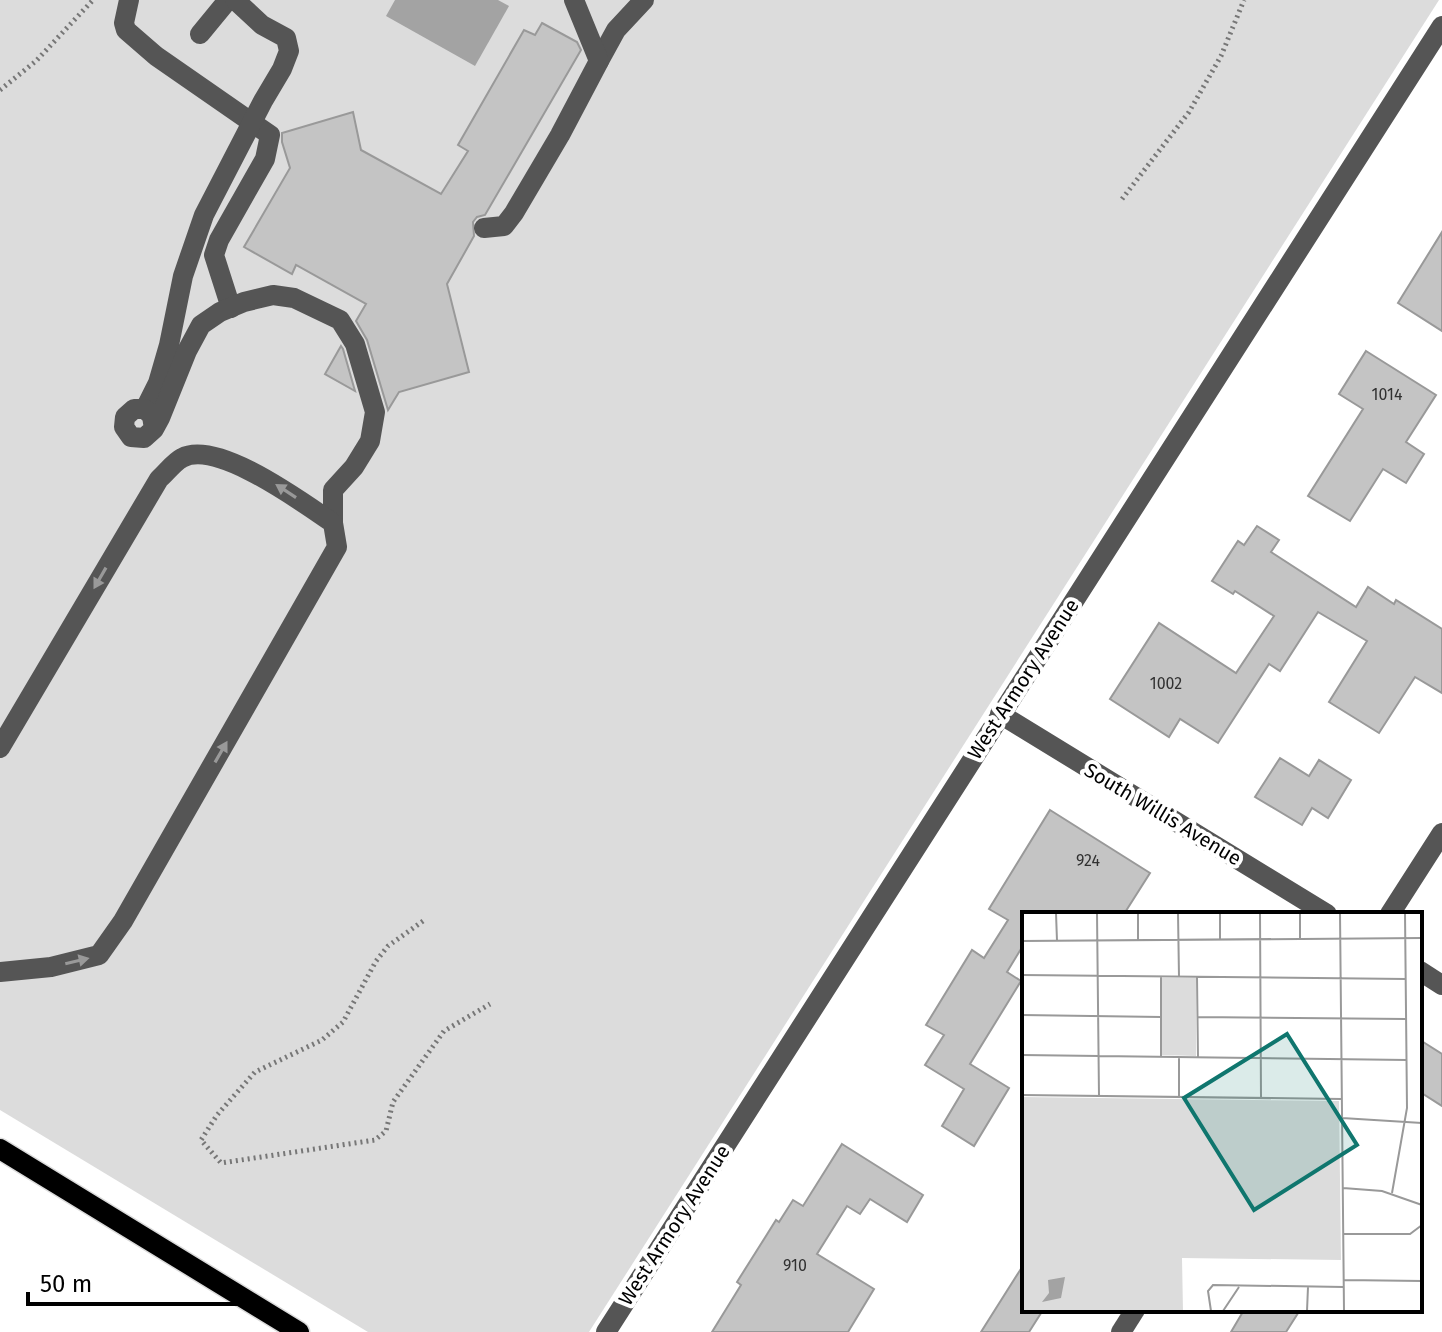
<svg xmlns="http://www.w3.org/2000/svg" width="1442" height="1332" font-family="'Fira Sans',sans-serif">
	<style>
		.green { fill: #dcdcdc }
		.water { fill: #a3a3a3 }
		.building { fill: #c4c4c4; stroke: #999; stroke-width: 2 }
		.lines { fill: none; stroke-linecap: round; stroke-linejoin: round }
		.major-casing { stroke: #dbdbdb; stroke-width: 23 }
		.path { stroke: #777; stroke-width: 5; stroke-dasharray: 2 4; stroke-linecap: butt }
		.minor { stroke: #555; stroke-width: 20 }
		.major { stroke: #000; stroke-width: 20 }
		.oneway { fill: #999 }
		.labels { text-anchor: middle; dominant-baseline: central; stroke-width: 8; stroke-linejoin: round; paint-order: stroke }
		.number-label { font-size: 16px; fill: #313131 }
		.street-label { font-size: 20px; fill: #000; stroke: #fff }
		.inset-road { fill: none; stroke: #999; stroke-width: 2 }
		.view { fill: #0f766e; fill-opacity: 0.15; stroke: #0f766e; stroke-width: 4 }
		.inset-edge { fill: none; stroke: #000; stroke-width: 4 }
	</style>
	<rect width="100%" height="100%" fill="#fff"/>
	<polygon class="green" points="0,0 1439,0 589,1332 368,1332 0,1110"/>
	<polygon class="water" points="395,0 498,0 509,6 475,66 386,16"/>
	<g class="building">
		<polygon points="542,23 577,42 581,50 485,215 477,217 473,222 474,236 447,284 469,372 399,392 388,410 367,340 356,321 366,304 296,265 292,274 244,247 290,168 282,142 282,133 353,112 361,150 441,194 468,151 458,145 524,30 535,35"/>
		<polygon points="1442,232 1442,331 1398,303"/>
		<polygon points="341,346 343,349 355,391 325,374"/>
		<polygon points="1366,351 1436,395 1406,442 1424,454 1406,483 1383,469 1350,521 1308,496 1363,409 1339,394"/>
		<polygon points="1257,526 1279,540 1271,552 1356,607 1368,587 1394,604 1396,600 1442,629 1442,693 1415,677 1379,733 1329,702 1367,641 1318,612 1280,671 1269,664 1218,743 1180,719 1169,737 1110,699 1159,623 1236,673 1274,616 1235,591 1233,594 1212,581 1238,541 1244,545"/>
		<polygon points="1280,758 1309,776 1319,760 1351,780 1328,818 1312,808 1302,825 1255,797"/>
		<polygon points="1050,810 1150,873 1124,914 1024,914 1024,944 1007,972 1021,981 970,1064 1009,1088 974,1146 942,1126 964,1089 925,1065 944,1035 926,1025 972,950 984,958 1008,920 989,909"/>
		<polygon points="1420,1040 1442,1054 1442,1106 1420,1092"/>
		<polygon points="842,1144 923,1195 907,1222 870,1199 860,1214 847,1206 817,1254 874,1289 848,1332 712,1332 741,1285 737,1282 776,1220 779,1222 793,1200 803,1206"/>
		<polygon points="1024,1264 1024,1310 1043,1310 1029,1332 981,1332"/>
		<polygon points="1244,1310 1300,1310 1286,1332 1231,1332"/>
	</g>
	<g class="lines">
		<g class="major-casing">
			<polyline id="major" points="0,1149 299,1332"/>
		</g>
		<g class="path">
			<polyline points="0,90 36,61 93,0"/>
			<polyline points="1122,199 1189,112 1221,56 1244,0"/>
			<polyline points="423,921 388,946 376,961 343,1022 322,1040 255,1072 217,1115 201,1140 221,1163 375,1140 386,1131 393,1102 444,1031 490,1004"/>
		</g>
		<g class="minor">
			<polyline points="129,0 124,23 126,30 156,56 270,135 265,159 219,240 214,255 231,308"/>
			<polyline points="200,34 228,0"/>
			<polyline points="599,61 616,30 644,0"/>
			<polyline points="484,228 504,226 514,213 560,135 599,61 574,0"/>
			<polyline points="145,409 158,383 169,345 183,276 204,215 263,101 282,69 289,51 286,38 262,25 235,0"/>
			<polyline points="154,429 152,416 145,409 134,409 125,417 124,427 131,437 144,438 154,429 160,418 187,351 201,325 220,312 244,302 273,295 294,298 340,320 355,344 375,412 370,441 354,467 333,490 333,523"/>
			<polyline points="1000,714 1327,914"/>
			<path d="M0,748L159,479C166,473 174,462 182,458C217,439 303,503 333,523L337,547L123,921L99,955L51,967L0,972"/>
			<polyline points="1390,914 1442,833"/>
			<polyline points="1420,971 1442,985"/>
			<polyline points="606,1332 1442,26"/>
			<polyline points="1121,1332 1135,1310"/>
		</g>
		<use href="#major" class="major"/>
	</g>
	<defs><path id="oneway-solid" d="M-6-.8H1V-3.2L6.5 0L1 3.2V.8H-6Z" transform="scale(2)"/></defs>
	<g class="oneway">
		<use href="#oneway-solid" transform="translate(286 491) rotate(-147)"/>
		<use href="#oneway-solid" transform="translate(100 578) rotate(120)"/>
		<use href="#oneway-solid" transform="translate(221 752) rotate(-60)"/>
		<use href="#oneway-solid" transform="translate(77 961) rotate(-13)"/>
	</g>
	<g class="labels">
		<g class="number-label">
			<text x="1387" y="394">1014</text>
			<text x="1166" y="683">1002</text>
			<text x="1088" y="860">924</text>
			<text x="795" y="1265">910</text>
		</g>
		<g class="street-label">
			<text transform="translate(1023 679) rotate(-57)">West Armory Avenue</text>
			<text transform="translate(1163 814) rotate(31)">South Willis Avenue</text>
			<text transform="translate(674 1225) rotate(-57)">West Armory Avenue</text>
		</g>
	</g>
	<g transform="translate(1022 912)">
		<rect width="400" height="400" fill="#fff"/>
		<path d="M140,66H174V144L140,143ZM0,185L317,189L319,348L160,346L161,399H0Z" fill="#dcdcdc"/>
		<path d="M43,365L39,386L20,390L27,381L26,368Z" fill="#a3a3a3"/>
		<path class="inset-road" d="M34,1L35,29M75,1L77,184M116,1V28M156,1L157,65M198,1V27M238,1L239,186M278,1V26M318,1L322,399M0,29L400,26M0,63L384,67M139,65V145M175,65L176,146M0,103L139,105M175,105L384,107M0,143L385,148M0,183L320,187M157,185V145M320,206L400,211M321,276L360,279L400,293M370,281L385,196L383,1M321,322H388L400,313M322,368L400,369M189,399L186,379L191,373L322,375M201,399L217,375M285,399L286,375"/>
		<path class="view" d="M265,122L335,233L232,298L162,186Z"/>
		<rect width="400" height="400" class="inset-edge"/>
	</g>
	<path d="M28 1292v12h220v-12" fill="none" stroke="#000000" stroke-width="4"/>
	<text x="40" y="1292" font-size="24" fill="#000000" stroke="#ffffff" stroke-width="6" paint-order="stroke">50 m</text>
</svg>
